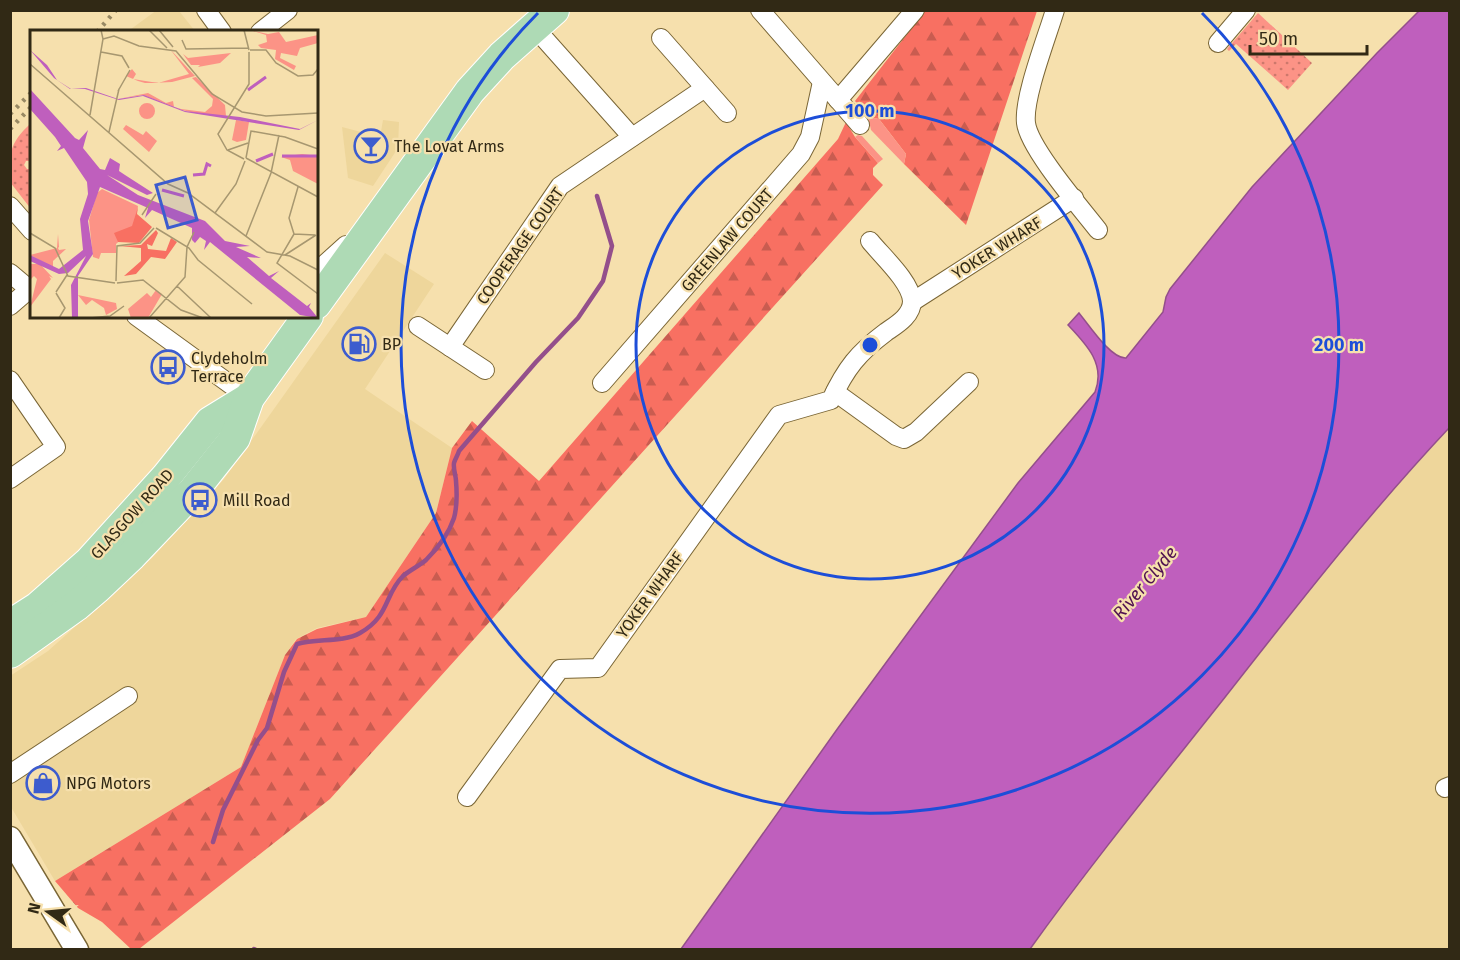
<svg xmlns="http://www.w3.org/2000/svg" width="1460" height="960" font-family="'Fira Sans',sans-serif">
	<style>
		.built { fill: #eed69b }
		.grass { fill: url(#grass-dots) }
		.forest { fill: url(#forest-firs) }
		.garden { fill: #fc9386 }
		.water { fill: #bf5fbd; stroke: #944f8b; stroke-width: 1.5 }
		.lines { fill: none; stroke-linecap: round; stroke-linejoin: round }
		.stream { stroke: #944f8b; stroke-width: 4.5 }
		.minor-casing { stroke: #7a6636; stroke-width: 20 }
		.tertiary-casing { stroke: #7a6636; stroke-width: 25 }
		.primary-casing { stroke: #fff; stroke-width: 32 }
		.minor { stroke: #fff; stroke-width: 18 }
		.tertiary { stroke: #fff; stroke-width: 22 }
		.primary { stroke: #aedab5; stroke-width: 30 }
		.rail { stroke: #988964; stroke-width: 4.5; stroke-dasharray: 3 6; stroke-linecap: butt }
		.ring { fill: none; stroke: #1d4ed8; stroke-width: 3 }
		.labels { text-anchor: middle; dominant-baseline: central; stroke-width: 4.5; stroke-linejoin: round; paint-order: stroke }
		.poi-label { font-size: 16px; fill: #312915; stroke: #f6e0ad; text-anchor: start }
		.street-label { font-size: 16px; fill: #312915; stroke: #f6e0ad }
		.water-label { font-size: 18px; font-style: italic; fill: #501250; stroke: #f6e0ad }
		.inset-river { fill: none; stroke: #bf5fbd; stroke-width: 3 }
		.inset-road { fill: none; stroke: #a79770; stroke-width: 1.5 }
		.view { fill: #3d5cce; fill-opacity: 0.15; stroke: #3d5cce; stroke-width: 3 }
		.inset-edge { fill: none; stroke: #312915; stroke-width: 3 }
		.centre { fill: #1d4ed8; stroke: #f6e0ad; stroke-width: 3 }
		.ring-label { font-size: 18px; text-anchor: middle; font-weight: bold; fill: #1d4ed8; stroke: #f6e0ad; stroke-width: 4.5; stroke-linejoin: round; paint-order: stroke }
	</style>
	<defs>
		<pattern id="grass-dots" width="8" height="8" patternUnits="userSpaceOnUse" patternTransform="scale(1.5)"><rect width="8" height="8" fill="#fc9386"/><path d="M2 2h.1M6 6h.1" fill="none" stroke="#cd786c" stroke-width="1.8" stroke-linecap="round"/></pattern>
		<pattern id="forest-firs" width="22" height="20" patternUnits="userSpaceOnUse" patternTransform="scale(1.5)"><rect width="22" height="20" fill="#f87062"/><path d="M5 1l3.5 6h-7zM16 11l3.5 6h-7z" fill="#c95c50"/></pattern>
	</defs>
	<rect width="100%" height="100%" fill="#f6e0ad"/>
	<g class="built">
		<polygon points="157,10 179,11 195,31 127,32"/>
		<polygon points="383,120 399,122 398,148 373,186 348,178 342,127 380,137"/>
		<polygon points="385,253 434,284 365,389 452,448 436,513 366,617 317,628 296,639 285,655 241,767 55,881 11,807 10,676 48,651 152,558 224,479"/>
		<polygon points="1449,428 1449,949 1030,950 1073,889 1272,638 1398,483"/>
	</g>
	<g class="grass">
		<polygon points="1258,13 1312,63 1288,90 1236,44 1229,51 1227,49"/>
		<path d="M31,123V161H26L24,165L27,169H31V209L10,182C10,152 8,145 31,123Z"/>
	</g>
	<g class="forest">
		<polygon points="925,11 1037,11 966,225 904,164 906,154 879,119 868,117 855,101"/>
		<polygon points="846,122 855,137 878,163 873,168 873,175 883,185 330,799 139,949 131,949 102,922 78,908 55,881 241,767 285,655 297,639 317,629 366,617 436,513 452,448 472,421 539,481 838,139"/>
	</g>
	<g class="garden">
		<polygon points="868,117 879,119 906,154 904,164 871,130"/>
		<polygon points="858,135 862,136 883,159 878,163 855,137"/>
	</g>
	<path class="water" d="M1420,10L1449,11V428C1368,514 1295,608 1222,701C1157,783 1091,864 1030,949H681L838,728L1018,483L1095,392C1106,364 1086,344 1068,325L1079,313C1089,325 1111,359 1126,358L1163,312L1166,297L1170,289L1252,187L1377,53Z"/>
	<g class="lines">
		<g class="stream">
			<path d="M213,842L223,810L258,740L267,728L284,672L297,644C318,638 342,643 360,633C390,616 384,595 403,576C410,570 419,566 426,560C437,549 449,533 454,518C457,507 457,493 456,481C456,476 453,469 454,463C455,459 458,455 459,451L536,362L578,318L603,281L612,246L597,196"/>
			<polyline points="254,949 256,950"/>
		</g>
		<g class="minor-casing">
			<g id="minor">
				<polyline points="206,10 222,32"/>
				<polyline points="760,10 860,125"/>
				<path d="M1055,10C1047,37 1023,98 1026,123C1029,148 1080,207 1098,230"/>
				<polyline points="534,27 632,137"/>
				<polyline points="260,32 288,10"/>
				<polyline points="661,38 727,113"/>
				<polyline points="1218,43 1246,10"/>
				<polyline points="838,100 915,10"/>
				<polyline points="10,206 32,231"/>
				<polyline points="316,272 346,245"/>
				<polyline points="10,273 29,289"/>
				<polyline points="912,302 1074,198"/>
				<polyline points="10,306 32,287"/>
				<polyline points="136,316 249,398"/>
				<polyline points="418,326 485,370"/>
				<polyline points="450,347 560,186 705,88"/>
				<polyline points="10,380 56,447 10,479"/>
				<polyline points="602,383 801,154 810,137 822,82"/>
				<polyline points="835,392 896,436 904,439 916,432 969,382"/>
				<polyline points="10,774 128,696"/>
				<polyline points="1445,788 1450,786"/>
				<path d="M467,797L560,669L598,668L779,415L831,400C846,368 858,353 886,332C896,325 912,316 912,301C911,282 882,256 870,241"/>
			</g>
		</g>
		<g class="tertiary-casing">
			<polyline id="tertiary" points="10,838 77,950"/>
		</g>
		<g class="primary-casing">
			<g id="primary">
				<polyline points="316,304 470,91 502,56 554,10"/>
				<polyline points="10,625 38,607 89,562 166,477 210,422 249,398"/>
				<polyline points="10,653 76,606 97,588 132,555 193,491 235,438 249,398 308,316"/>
			</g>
		</g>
		<use href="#minor" class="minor"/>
		<use href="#tertiary" class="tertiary"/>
		<use href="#primary" class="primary"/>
		<g class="rail">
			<polyline points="97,32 116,10"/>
			<polyline points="10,114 32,92"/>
			<polyline points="10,129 32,106"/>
		</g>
	</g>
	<g class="ring">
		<circle cx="870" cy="345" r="234"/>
		<path d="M1202 13A469 469 0 1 1 538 13"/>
	</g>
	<defs>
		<g id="bar-ring" transform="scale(1.725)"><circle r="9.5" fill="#f6e0ad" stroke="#3d5cce" stroke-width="1.5"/><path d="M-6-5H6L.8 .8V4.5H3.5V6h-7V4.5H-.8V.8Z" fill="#3d5cce"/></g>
		<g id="fuel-ring" transform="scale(1.725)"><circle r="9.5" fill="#f6e0ad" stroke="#3d5cce" stroke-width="1.5"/><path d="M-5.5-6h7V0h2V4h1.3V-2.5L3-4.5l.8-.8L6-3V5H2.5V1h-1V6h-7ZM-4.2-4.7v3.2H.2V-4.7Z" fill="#3d5cce"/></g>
		<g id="bus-ring" transform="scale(1.725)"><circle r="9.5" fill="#f6e0ad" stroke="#3d5cce" stroke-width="1.5"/><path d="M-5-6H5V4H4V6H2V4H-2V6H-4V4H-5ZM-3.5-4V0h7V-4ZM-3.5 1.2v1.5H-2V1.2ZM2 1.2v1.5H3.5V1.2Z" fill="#3d5cce"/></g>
		<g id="shop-ring" transform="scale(1.725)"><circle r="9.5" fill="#f6e0ad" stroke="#3d5cce" stroke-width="1.5"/><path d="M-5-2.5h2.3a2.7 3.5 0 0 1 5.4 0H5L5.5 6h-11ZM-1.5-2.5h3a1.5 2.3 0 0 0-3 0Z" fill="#3d5cce"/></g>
	</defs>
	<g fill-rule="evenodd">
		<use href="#bar-ring" x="371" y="146"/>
		<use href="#fuel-ring" x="359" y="344"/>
		<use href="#bus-ring" x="168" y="367"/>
		<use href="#bus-ring" x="200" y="500"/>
		<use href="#shop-ring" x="43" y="783"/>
	</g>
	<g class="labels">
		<g class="poi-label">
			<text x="394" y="146">The Lovat Arms</text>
			<text x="382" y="344">BP</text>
			<text x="191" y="358">Clydeholm<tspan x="191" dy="18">Terrace</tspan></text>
			<text x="223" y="500">Mill Road</text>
			<text x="66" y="783">NPG Motors</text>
		</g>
		<g class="street-label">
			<text transform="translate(727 240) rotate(-49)">GREENLAW COURT</text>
			<text transform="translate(520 246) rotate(-55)">COOPERAGE COURT</text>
			<text transform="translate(997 248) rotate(-32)">YOKER WHARF</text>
			<text transform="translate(132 514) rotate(-48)">GLASGOW ROAD</text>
			<text transform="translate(650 595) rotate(-54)">YOKER WHARF</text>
		</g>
		<g class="water-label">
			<text transform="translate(1145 583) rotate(-50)">River Clyde</text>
		</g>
	</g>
	<g transform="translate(30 30)">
		<rect width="288" height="288" fill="#f6e0ad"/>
		<path d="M201,23L190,33L168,37L170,35H161L153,24L158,28ZM272,124L288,126V154L263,141L260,130L251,127ZM72,159L108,176L104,198L86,214V223H71L69,229L63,227L59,190L67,163ZM28,204L29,217L28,218L29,220L36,219L23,231V237L0,225L27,218ZM0,234H10L23,248L19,246L21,249L0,277L7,249L4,246L0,250Z" fill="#fc9386"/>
		<path d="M108,177L107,184L122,197L109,213L88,212L84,203L102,196ZM126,200L128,203L122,216L117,214L118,219L136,221L141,208L147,212L135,229L121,227L106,244L94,246L111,231V218L89,216L111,215Z" fill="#f87062"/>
		<path d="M220,0L238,4L249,2L256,12L288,5V13L270,18L267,26L251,23L250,28L266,36L264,40L245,29L246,20L231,18L228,15L237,12L236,5ZM140,19L165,46L142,52L122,53H115L108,51L96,46L102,39L106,44L103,49L128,53L159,44ZM166,47L195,75L196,86L169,84L152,80L113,65L88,69L118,63L136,73L143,71L144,77L151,79L175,82L182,76L183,69L162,48ZM109 81a8 8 0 1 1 16 0a8 8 0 1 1-16 0ZM206,90L219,92L216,110L207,112L202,110ZM96,95L113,105L116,101L127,111L119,122L93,99ZM126,260L132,264L118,288H101L98,279L117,263L121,267ZM48,265L86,273L87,279L76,285L74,278L62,270L56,275Z" fill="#fc9386"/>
		<path d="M0,20L17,35L27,50L41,59L56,58L88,69L114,65L155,81L210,87L270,99L288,90L269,100L155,82L113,66L89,70L55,59H40L24,48ZM0,59L45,108L49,110L58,100L53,118L70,139L75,140L80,128L90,134L89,141L95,145L123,163L117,165L77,145L108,165L175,191L195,211L220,216L206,217L231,228L217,227L239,246L249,241L241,248L277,276L281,273L279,277L288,288L270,285L180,212L174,220L176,211L170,207L165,213L162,210V198L122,180L115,188L118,178L70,157L58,191L63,224L48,246V288H42L41,255L56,226L38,243L29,244L0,231V225L29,239L53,220L50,189L58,164L57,152L34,118L27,121L31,116L25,107L0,79Z" fill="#bf5fbd"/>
		<path class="inset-river" d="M218,60L236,47M252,126H288M226,131L243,124M163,145L174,144L177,134L181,136M132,160L154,166"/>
		<path class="inset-road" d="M119,0L137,18M129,0L143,17M214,0L219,20M73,9L84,6L109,16L146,21L182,64L212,82L236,86L288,83M152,10L156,19L218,18M220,20H236L246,33L268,46L283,45L288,39M71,22L92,26L99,38M0,34L138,154L158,163L237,222L260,226L288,240M88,61L100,40M60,85L73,9L71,0M79,102L89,59M198,120L218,113M216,128L221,101L255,107L288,119M216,128L288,167M214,129L197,120L188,104L219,54V22M185,183L206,154L215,131M112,185L126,164M126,198L159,218L168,230L222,274M0,203L25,218L38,246L85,253M264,204L247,233L288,264M264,204L259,188L268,157M264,204L285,205M216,206L241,143L249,105M255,225L286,205M86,251L87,216L110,213L124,198M87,253L113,250L151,280L173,288M147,256L181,288M26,262L37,245M26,263L35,278L29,288M60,288L80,286L94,276M119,288L155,247L157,217L164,202"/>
		<path class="view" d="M155,147L167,190L138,198L126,155Z"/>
		<rect width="288" height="288" class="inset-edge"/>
	</g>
	<circle cx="870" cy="345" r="9" class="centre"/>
	<g class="ring-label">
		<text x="870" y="117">100 m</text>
		<text x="1339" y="351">200 m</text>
	</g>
	<rect width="1460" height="960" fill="none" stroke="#312915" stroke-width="24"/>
	<g transform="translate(48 912) rotate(285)" stroke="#f6e0ad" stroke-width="4.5" paint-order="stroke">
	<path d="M0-4.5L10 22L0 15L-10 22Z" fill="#312915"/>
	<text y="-9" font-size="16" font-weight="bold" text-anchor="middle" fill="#312915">N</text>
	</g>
	<path d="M1250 45v9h117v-9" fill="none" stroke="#312915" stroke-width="3"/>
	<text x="1259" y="45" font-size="18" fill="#312915" stroke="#f6e0ad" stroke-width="4.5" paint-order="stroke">50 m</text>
</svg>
